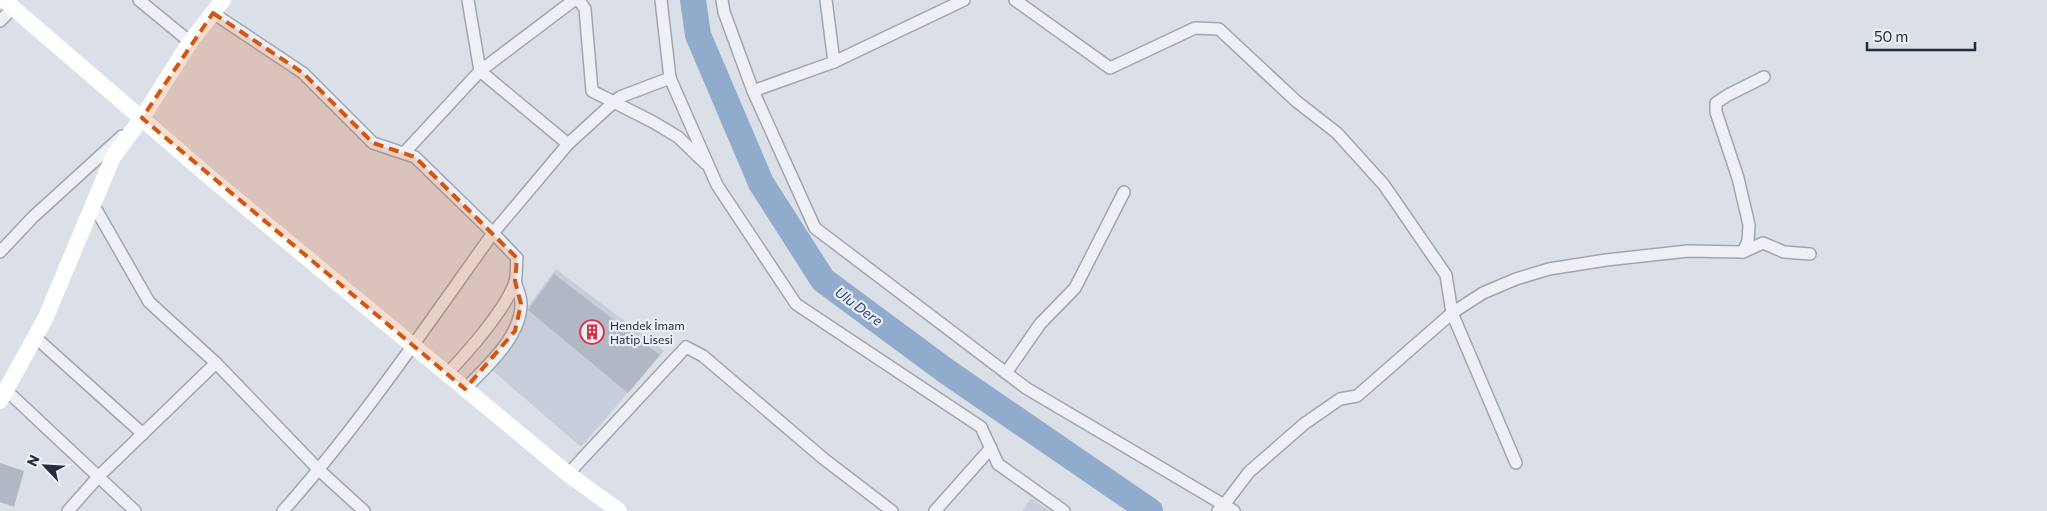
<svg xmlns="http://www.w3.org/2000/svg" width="2047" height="511" font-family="Commissioner,sans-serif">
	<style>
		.built { fill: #c8ced9 }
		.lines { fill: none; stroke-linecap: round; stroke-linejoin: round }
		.river { stroke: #91abcc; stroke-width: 26 }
		.building { fill: #b1b8c4 }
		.street-casing { stroke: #a0a6b1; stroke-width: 14 }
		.street { stroke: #eef0f5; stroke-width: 11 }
		.secondary { stroke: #fff; stroke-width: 16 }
		.marked { fill: #d45411; fill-opacity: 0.2; stroke: #d45411; stroke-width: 4; stroke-dasharray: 10 6; stroke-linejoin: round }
		.labels { text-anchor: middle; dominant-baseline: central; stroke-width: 4.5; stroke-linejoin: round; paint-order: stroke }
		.poi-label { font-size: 12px; fill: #232c3f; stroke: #eaeef5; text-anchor: start }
		.water-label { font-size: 14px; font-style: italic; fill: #294877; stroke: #eaeef5 }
	</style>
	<rect width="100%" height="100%" fill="#dbdfe7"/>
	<g class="built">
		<polygon points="556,269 664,351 581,447 485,364"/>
		<polygon points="1031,498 1049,511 1022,511"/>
	</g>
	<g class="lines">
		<polyline class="river" points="693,0 698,35 761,183 823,280 946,371 1150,511"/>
	</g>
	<g class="building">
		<polygon points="554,274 660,355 628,393 528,310"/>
		<polygon points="0,463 24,471 14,507 0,502"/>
	</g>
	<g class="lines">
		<g class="street-casing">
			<g id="street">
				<polyline points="139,0 190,42"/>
				<polyline points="579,0 585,9 592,91 653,122 678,137 705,163"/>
				<polyline points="661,0 670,78"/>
				<polyline points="722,0 724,12 753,91 815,228 1026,388 1224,505 1218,511"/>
				<polyline points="1015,0 1110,68 1195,28 1219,29 1296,101 1337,133 1384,185 1446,275 1452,313 1516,463"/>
				<path d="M213,13L303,73L373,143L415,157L493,233C425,328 360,424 283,511"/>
				<polyline points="0,21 13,8"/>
				<polyline points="834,62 964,0"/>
				<polyline points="753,91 834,62 826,0"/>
				<polyline points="568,144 480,71 574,0"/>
				<polyline points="404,153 480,71 468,0"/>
				<polyline points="93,204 149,302 216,363 319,470 364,511"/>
				<polyline points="0,252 33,217 122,136"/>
				<polyline points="1743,252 1748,241 1749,225 1738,178 1716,112 1716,103 1728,95 1764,77"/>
				<polyline points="35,337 143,434"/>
				<polyline points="1006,373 1040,324 1075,288 1124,192"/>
				<path d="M447,374C468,352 505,310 515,282C517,275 516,265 517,258L493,233L568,144L614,102L620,97L670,78L717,185L796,304L981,427L998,464L1064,511"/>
				<path d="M465,389C486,367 522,336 521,303C521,296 517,288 515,281"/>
				<polyline points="6,390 135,511"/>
				<polyline points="568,474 686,347 703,356 824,459 892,511"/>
				<polyline points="68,511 99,476 216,363"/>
				<polyline points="935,511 991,448"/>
				<polyline points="1234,511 1224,505 1249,472 1304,424 1340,399 1357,396 1452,313 1483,293 1516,279 1549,269 1606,260 1688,251 1743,252 1763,243 1784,252 1810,254"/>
			</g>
		</g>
		<use href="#street" class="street"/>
		<g class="secondary">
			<polyline points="4,0 213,180 568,474 619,511"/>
			<polyline points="0,401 46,317 113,157 142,118 190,42 223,0"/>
		</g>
	</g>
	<path class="marked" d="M213,13L303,73L373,143L415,157L517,258L515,281L521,304L515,331L465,389L142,118Z"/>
	<defs>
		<g id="building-ring" transform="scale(1.25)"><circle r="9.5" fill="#eaeef5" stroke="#dd2f41" stroke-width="1.5"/><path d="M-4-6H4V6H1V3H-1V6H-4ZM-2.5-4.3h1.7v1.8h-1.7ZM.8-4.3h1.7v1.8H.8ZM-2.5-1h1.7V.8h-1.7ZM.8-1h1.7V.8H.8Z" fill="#dd2f41"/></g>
	</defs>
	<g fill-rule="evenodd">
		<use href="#building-ring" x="592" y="332"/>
	</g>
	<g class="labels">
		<g class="poi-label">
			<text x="610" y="325">Hendek İmam<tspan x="610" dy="14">Hatip Lisesi</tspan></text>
		</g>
		<g class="water-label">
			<text transform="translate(859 306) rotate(36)">Ulu Dere</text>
		</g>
	</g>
	<g transform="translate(45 466) rotate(295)" stroke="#eaeef5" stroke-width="4" paint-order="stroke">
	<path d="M0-4L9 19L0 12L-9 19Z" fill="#232c3f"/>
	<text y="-8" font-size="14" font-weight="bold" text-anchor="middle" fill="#232c3f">N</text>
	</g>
	<path d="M1867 42v8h108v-8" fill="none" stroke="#232c3f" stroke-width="2.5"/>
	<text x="1874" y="42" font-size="15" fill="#232c3f" stroke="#eaeef5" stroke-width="4" paint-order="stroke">50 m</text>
</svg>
